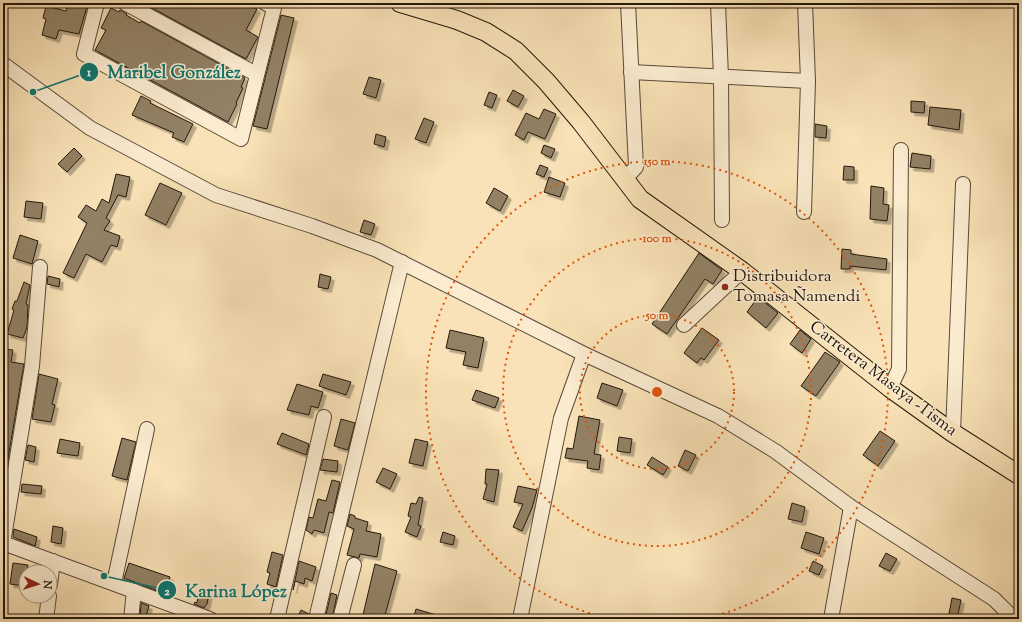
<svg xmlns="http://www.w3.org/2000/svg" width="1022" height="622" font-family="'Sorts Mill Goudy',serif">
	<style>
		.building { fill: #928165; stroke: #23180c; filter: url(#shadow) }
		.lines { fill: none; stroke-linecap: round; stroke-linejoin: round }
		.minor-casing { stroke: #584a37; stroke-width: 16 }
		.major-casing { stroke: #23180c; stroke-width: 20 }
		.minor { stroke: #fbecd0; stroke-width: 14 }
		.major { stroke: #f9e2b7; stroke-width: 18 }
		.ring { fill: none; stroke: #de560c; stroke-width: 2; stroke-dasharray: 2 4 }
		.poi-dot { fill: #8f2418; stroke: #fbecd0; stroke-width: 1.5 }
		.labels { text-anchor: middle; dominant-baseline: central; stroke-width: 3; stroke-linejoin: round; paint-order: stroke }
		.poi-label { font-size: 17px; fill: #23180c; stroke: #fbecd0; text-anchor: start }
		.street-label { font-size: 17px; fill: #23180c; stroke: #fbecd0 }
		.centre { fill: #de560c; stroke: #fbecd0; stroke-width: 2 }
		.ring-label { font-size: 12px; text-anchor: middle; font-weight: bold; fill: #de560c; stroke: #fbecd0; stroke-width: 3; stroke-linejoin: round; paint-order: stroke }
		.leader { fill: none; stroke: #0f766e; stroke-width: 1.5 }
		.callout-dot { fill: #0f766e; stroke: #fbecd0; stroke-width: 1.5 }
		.mark-label { font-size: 12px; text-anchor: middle; font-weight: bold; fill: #fff }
		.callout-label { font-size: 18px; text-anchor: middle; font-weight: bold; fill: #0f766e; stroke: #fbecd0; stroke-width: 3; stroke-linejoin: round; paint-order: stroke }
	</style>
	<defs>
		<filter id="shadow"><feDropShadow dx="3.5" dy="3.5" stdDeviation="0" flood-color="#0004"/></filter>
	</defs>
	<rect width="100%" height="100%" fill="#f9e2b7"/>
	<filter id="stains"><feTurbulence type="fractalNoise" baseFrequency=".005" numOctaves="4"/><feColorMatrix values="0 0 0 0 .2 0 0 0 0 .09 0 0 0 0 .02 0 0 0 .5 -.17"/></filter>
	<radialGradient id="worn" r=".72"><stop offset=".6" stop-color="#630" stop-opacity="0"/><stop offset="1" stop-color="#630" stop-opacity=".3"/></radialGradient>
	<g class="building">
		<polygon points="68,3 88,3 79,34 59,30 56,39 42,35 46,19 43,18 46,6 66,11"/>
		<polygon points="143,3 245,3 257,9 246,30 258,37 246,59"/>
		<polygon points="111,8 119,12 120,10 127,14 126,15 140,23 141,21 245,78 241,87 243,88 236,103 237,104 228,122 95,50 106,30 101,28"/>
		<polygon points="281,15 294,18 267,129 253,126"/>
		<polygon points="369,77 381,80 376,98 363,94"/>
		<polygon points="513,90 524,96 518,107 507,101"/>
		<polygon points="489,92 497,95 492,108 484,105"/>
		<polygon points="141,96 151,101 150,103 193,124 184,142 172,137 174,133 132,115"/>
		<polygon points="911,101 925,102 924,113 911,112"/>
		<polygon points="930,107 961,110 959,130 928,125"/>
		<polygon points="544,109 556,114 545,139 528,132 524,140 515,135 526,113 539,119"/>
		<polygon points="424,118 434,122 426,143 415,139"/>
		<polygon points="815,124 827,126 826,138 815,137"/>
		<polygon points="376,134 386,137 384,147 374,144"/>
		<polygon points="544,145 555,149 551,158 541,153"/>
		<polygon points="74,148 82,156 67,172 58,164"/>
		<polygon points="912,153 931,156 930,169 910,167"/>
		<polygon points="540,165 548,168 544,177 536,174"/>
		<polygon points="844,166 854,167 854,180 843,180"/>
		<polygon points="116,174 130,177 126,197 118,195 106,218 110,221 104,230 120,236 117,247 111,245 102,262 86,254 74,278 63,273 87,223 78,217 86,205 96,211 102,199 109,203"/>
		<polygon points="549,177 565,183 560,197 544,192"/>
		<polygon points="160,183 182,193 166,225 145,215"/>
		<polygon points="871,186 884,188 883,204 889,205 887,221 870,219"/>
		<polygon points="494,188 508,196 500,211 486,203"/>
		<polygon points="26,201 43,203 41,219 24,217"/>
		<polygon points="364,220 375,224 371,235 360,232"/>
		<polygon points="20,235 38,241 32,264 13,258"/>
		<polygon points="842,249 851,250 851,254 887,259 886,270 850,266 850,269 841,269"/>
		<polygon points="699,253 722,270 713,284 705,279 667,334 652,324"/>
		<polygon points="320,274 331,277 328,289 318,287"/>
		<polygon points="48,276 60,279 59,287 47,284"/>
		<polygon points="24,282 30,285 26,304 28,305 27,327 23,338 7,334 14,310 12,309 15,301 17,301"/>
		<polygon points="758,297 778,313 766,328 747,312"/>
		<polygon points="702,328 719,340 704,360 701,358 697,363 684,353"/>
		<polygon points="450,330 484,338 478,368 463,365 466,352 446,348"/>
		<polygon points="800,330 811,339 802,353 790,344"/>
		<polygon points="3,349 13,350 11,362 24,364 7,464 3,464 3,408 7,384 3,383"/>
		<polygon points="825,352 840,362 816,396 801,386"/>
		<polygon points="39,374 58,379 52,404 55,405 51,422 32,419"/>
		<polygon points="323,374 351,382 346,395 319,386"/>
		<polygon points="602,383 623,390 617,406 597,398"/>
		<polygon points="297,384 323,392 318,408 311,406 309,415 287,410"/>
		<polygon points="476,390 499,398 495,408 472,400"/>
		<polygon points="579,416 600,420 594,454 601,455 599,470 587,468 588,461 565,458 567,448 573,449"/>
		<polygon points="341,419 355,423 348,450 334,446"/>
		<polygon points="880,431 895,441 878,466 863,455"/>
		<polygon points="282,433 309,444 306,455 277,444"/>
		<polygon points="619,437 632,439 630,453 617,451"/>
		<polygon points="122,438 136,442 127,480 112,476"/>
		<polygon points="60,439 80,443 78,456 57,453"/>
		<polygon points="415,439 428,442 423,466 409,463"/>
		<polygon points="28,445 36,447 34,462 25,460"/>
		<polygon points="685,450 696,455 688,471 678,466"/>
		<polygon points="652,457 668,467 663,475 647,465"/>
		<polygon points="323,459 338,461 337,472 320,470"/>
		<polygon points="383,468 397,474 390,489 376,482"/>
		<polygon points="486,469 499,470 494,502 483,499 487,484 485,484"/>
		<polygon points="332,480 340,482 333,513 329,512 324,533 314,530 312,534 306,530 309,517 313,518 318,499 326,501"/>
		<polygon points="22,484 42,486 41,494 21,492"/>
		<polygon points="518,486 537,490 532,508 522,531 513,527 523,504 514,502"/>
		<polygon points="419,497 423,498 418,525 421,526 417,537 405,532 411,517 408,516 411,503 416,504"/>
		<polygon points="792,503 805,507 802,522 788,519"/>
		<polygon points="350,514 355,516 355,518 368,522 366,531 381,534 377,557 360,554 359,558 347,555 354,529 347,526"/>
		<polygon points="53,526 63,528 61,544 51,542"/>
		<polygon points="14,529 37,537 35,546 13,537"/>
		<polygon points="443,532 455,536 453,545 440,542"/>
		<polygon points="806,532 824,538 819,554 801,548"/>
		<polygon points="272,552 283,555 276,587 267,584 270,573 267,572"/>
		<polygon points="886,553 897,559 890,571 879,566"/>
		<polygon points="299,561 316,567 312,581 305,578 304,584 295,581 293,590"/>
		<polygon points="813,561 823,566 819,575 809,571"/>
		<polygon points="13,563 28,565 25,586 10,584"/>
		<polygon points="129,563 170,577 166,594 124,578"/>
		<polygon points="375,564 397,571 384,619 362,619"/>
		<polygon points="199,591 209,592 207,604 204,608 194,604 195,602 197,603"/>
		<polygon points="331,593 337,595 332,619 325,619"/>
		<polygon points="952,598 961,600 957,619 948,619"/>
		<polygon points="141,603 149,606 145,619 140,619"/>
		<polygon points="416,609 443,617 442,619 413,619"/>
		<polygon points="301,610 309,614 308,619 297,619"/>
	</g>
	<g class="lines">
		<g class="minor-casing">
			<g id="minor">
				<polyline points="97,3 84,54 241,139 274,8 265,3"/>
				<polyline points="125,3 256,74"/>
				<polyline points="718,3 721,77 722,220"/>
				<polyline points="3,64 90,128 216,195 312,226 377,250 584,354 718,416 775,451 851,507 994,599 1014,619"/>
				<polyline points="631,72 808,81"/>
				<polyline points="624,180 636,167 628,3"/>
				<polyline points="804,212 808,81 805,3"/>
				<polyline points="684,325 742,271"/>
				<polyline points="890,388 899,369 901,150"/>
				<polyline points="953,433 963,184"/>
				<polyline points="3,543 32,366 40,267"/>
				<polyline points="3,543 210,619"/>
				<polyline points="114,583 147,429"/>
				<polyline points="50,585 53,561"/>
				<polyline points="46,619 49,596"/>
				<polyline points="131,619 134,591"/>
				<polyline points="277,619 324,417"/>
				<polyline points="316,619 402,262"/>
				<polyline points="340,619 354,565"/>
				<polyline points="520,619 561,418 584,354"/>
				<polyline points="831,619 851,507"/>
			</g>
		</g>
		<g class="major-casing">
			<polyline id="major" points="400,3 457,20 486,32 516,51 546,81 581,122 640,199 742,271 890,388 953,433 1019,475"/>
		</g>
		<use href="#minor" class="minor"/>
		<use href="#major" class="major"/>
	</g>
	<g class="ring">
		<circle cx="657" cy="392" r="77"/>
		<circle cx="657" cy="392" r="154"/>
		<path d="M613 619A231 231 0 1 1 701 619"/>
	</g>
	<circle class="poi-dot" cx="725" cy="287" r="4"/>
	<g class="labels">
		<g class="poi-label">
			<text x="733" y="277">Distribuidora<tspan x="733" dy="20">Tomasa Ñamendi</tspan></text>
		</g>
		<g class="street-label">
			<text transform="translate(883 379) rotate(37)">Carretera Masaya -Tisma</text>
		</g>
	</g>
	<circle cx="657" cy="392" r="6" class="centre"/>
	<g class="ring-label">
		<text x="657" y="165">150 m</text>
		<text x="657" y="242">100 m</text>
		<text x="657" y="319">50 m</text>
	</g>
	<path class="leader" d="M33 92L89 72M104 576L167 590"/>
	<g class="callout-dot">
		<circle cx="33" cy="92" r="4"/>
		<circle cx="104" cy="576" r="4"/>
		<circle cx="89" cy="72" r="10"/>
		<circle cx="167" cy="590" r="10"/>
	</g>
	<g class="mark-label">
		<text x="89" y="76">1</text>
		<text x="167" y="595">2</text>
	</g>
	<g class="callout-label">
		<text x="174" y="78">Maribel González</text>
		<text x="236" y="597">Karina López</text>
	</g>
	<rect width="1022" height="622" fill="none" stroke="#f9e2b7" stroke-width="16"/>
	<rect x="4" y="4" width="1014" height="614" fill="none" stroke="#23180c" stroke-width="2"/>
	<rect x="8" y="8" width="1006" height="606" fill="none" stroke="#23180c"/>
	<g transform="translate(38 584) rotate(94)"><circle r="19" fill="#fbecd0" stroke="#a59782"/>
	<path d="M0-3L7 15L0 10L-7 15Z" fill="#8f2418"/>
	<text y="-6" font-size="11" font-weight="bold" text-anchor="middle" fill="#23180c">N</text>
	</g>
	<rect width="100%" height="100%" filter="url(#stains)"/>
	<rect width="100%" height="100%" fill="url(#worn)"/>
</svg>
